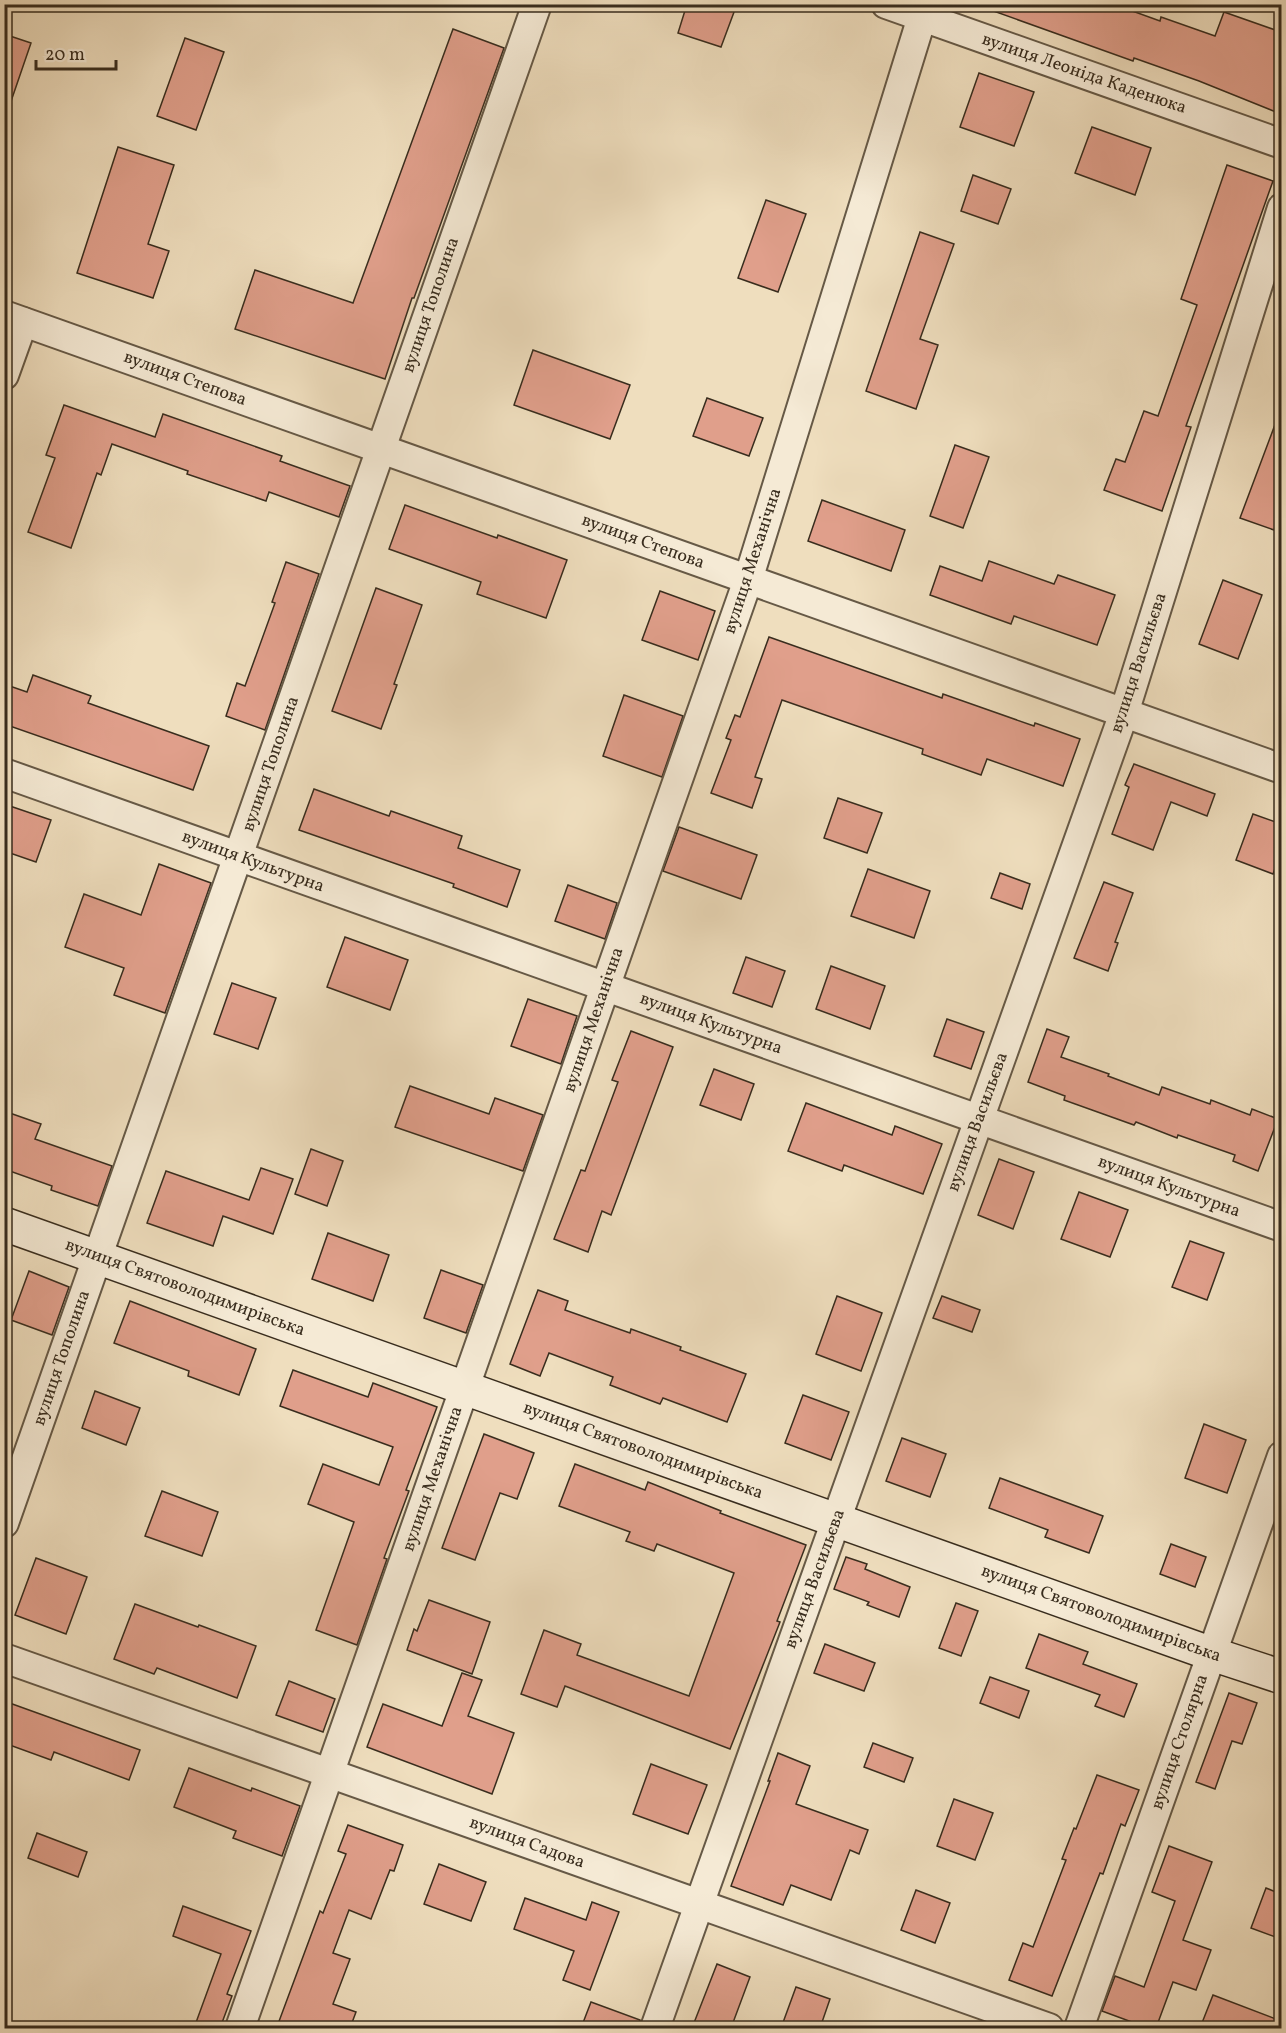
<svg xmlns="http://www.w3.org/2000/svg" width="1286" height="2033" font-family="Vollkorn,serif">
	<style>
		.building { fill: #e09f8b; stroke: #392d1e; stroke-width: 1.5 }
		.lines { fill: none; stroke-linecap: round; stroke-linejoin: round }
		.street-casing { stroke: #665946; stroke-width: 32 }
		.secondary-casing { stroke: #392d1e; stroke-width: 36 }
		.street { stroke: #f5ead5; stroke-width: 28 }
		.secondary { stroke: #f5ead5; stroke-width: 33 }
		.labels { text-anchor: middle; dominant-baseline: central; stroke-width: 5; stroke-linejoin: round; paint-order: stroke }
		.street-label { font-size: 18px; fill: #392d1e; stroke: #f5ead5 }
	</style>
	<rect width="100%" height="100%" fill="#efdebe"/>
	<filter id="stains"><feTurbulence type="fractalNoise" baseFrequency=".00333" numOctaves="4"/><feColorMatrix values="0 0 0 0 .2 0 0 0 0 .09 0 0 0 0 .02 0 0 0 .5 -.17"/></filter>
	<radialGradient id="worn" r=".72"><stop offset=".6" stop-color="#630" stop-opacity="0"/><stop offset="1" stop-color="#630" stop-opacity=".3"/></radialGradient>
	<g class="building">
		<polygon points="687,4 737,4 721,47 678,33"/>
		<polygon points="985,4 1113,4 1160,21 1161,17 1215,36 1224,12 1281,32 1281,114 1199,81 1134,58 1133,61 985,8"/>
		<polygon points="453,29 504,48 414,298 412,298 385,379 235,329 255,270 353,303"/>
		<polygon points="4,34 31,43 8,110 4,109"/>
		<polygon points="185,38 224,52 196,130 157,116"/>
		<polygon points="979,73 1034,92 1014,146 960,127"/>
		<polygon points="1092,127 1151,148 1135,195 1075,173"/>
		<polygon points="118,147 174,165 148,244 169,251 153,298 77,273"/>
		<polygon points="1227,165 1273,181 1186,426 1191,427 1162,511 1104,490 1116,459 1125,462 1144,411 1158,416 1197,305 1181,299"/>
		<polygon points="973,175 1011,189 998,224 961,211"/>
		<polygon points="766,200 806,214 778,292 738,278"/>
		<polygon points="920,232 954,244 920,339 938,345 916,409 866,391"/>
		<polygon points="533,350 630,385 610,439 514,405"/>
		<polygon points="707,398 763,418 749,456 693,436"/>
		<polygon points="64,405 155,437 163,414 282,456 280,461 350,486 339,517 269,492 266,501 187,474 188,471 112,444 101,475 97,473 71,548 28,532 55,458 46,455"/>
		<polygon points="1279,414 1281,414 1281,509 1274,530 1240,518"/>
		<polygon points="955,445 989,457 963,528 930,516"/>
		<polygon points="822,500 905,530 891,571 808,541"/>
		<polygon points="405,505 497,538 498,535 567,560 546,618 477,594 481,582 389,549"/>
		<polygon points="989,561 1054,584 1058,575 1115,595 1097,645 1014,616 1011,624 930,595 940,566 982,581"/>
		<polygon points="286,562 319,574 265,730 226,716 237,683 245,686 275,603 272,602"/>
		<polygon points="1223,580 1262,595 1238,659 1199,644"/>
		<polygon points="376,588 422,605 394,684 397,685 381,729 332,711"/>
		<polygon points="660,591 715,611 698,660 642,640"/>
		<polygon points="769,637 942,698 943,694 1034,726 1035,723 1080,739 1063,786 987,759 981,775 922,754 923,749 782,700 755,777 762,779 752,808 711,793 731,740 726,738 735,715 740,717"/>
		<polygon points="33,675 91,696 88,703 209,746 193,790 4,724 4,684 27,692"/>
		<polygon points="624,695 683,716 662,777 603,756"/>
		<polygon points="1134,764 1215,794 1207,816 1171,802 1153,850 1112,834 1129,787 1125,785"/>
		<polygon points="314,789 389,816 391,811 462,836 458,848 520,870 507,907 453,887 454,884 299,830"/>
		<polygon points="838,798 882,813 867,853 824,838"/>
		<polygon points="4,804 51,820 36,862 4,851"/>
		<polygon points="1253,814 1281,824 1281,852 1273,874 1236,860"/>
		<polygon points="679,827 757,855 741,899 663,871"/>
		<polygon points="159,864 211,883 165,1013 114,995 124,968 65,947 84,894 141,915"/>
		<polygon points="868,869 930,891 914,938 851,916"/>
		<polygon points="1000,873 1030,884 1022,909 991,898"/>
		<polygon points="1104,882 1133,893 1115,942 1118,943 1108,971 1074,958"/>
		<polygon points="568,885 617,903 605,939 555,921"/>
		<polygon points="345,937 408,960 390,1010 327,987"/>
		<polygon points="746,957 785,971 772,1007 733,993"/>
		<polygon points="831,966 885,986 870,1029 816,1009"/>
		<polygon points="232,983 276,998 258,1049 214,1034"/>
		<polygon points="528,999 577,1016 561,1064 511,1046"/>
		<polygon points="947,1019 984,1032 971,1069 934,1056"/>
		<polygon points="1047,1029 1069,1037 1061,1057 1109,1074 1108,1076 1159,1095 1162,1087 1210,1104 1211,1100 1250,1115 1252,1109 1278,1119 1258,1171 1233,1161 1235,1155 1178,1135 1177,1138 1136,1122 1134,1125 1064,1100 1065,1096 1028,1082"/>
		<polygon points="631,1031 673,1047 611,1215 602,1211 588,1252 554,1239 581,1170 585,1171 618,1082 612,1080"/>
		<polygon points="714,1069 754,1084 741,1120 700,1105"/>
		<polygon points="410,1086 489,1114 495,1098 543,1115 523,1171 395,1127"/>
		<polygon points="806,1103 892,1135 895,1126 942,1144 923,1194 844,1165 842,1171 788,1151"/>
		<polygon points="4,1111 41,1124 35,1139 112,1166 98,1206 51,1190 52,1186 4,1169"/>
		<polygon points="311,1149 343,1161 327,1206 295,1194"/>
		<polygon points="999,1159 1034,1172 1013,1229 978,1215"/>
		<polygon points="261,1168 293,1179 273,1234 223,1216 213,1246 147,1223 166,1171 249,1200"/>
		<polygon points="1079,1192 1128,1210 1110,1257 1061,1239"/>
		<polygon points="328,1233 389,1255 373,1301 312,1279"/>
		<polygon points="1190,1241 1224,1253 1207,1300 1172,1287"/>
		<polygon points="441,1270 483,1285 466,1333 424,1318"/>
		<polygon points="29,1271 69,1287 52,1335 11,1320"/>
		<polygon points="538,1290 568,1301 565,1310 630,1333 631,1329 681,1347 680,1350 746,1374 727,1422 663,1398 660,1404 610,1385 613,1377 549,1353 540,1376 510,1364"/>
		<polygon points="837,1296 882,1313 861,1371 816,1354"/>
		<polygon points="942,1296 980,1310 972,1332 933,1318"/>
		<polygon points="130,1301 256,1349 239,1395 188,1376 189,1371 114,1343"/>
		<polygon points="293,1370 368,1397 373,1383 437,1407 406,1490 409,1491 384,1558 387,1559 357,1645 316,1630 354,1522 308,1504 323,1464 379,1485 393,1447 280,1406"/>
		<polygon points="95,1391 140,1408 126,1445 82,1428"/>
		<polygon points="803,1395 849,1412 831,1460 785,1443"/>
		<polygon points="1204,1424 1246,1440 1227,1493 1185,1478"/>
		<polygon points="484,1434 534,1453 517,1499 500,1493 475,1560 442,1548"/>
		<polygon points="902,1438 946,1454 930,1497 886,1481"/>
		<polygon points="575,1464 645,1490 648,1482 721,1511 720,1513 806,1545 777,1621 780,1622 730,1749 565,1686 557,1707 521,1694 544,1630 581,1644 577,1655 689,1696 734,1573 657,1544 654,1551 626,1541 630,1532 559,1506"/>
		<polygon points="1000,1478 1103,1516 1089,1553 1045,1537 1048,1530 989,1508"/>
		<polygon points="162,1491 218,1512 202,1556 145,1536"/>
		<polygon points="1171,1544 1206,1557 1195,1587 1160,1574"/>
		<polygon points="846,1557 867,1564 865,1569 910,1587 899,1617 867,1605 869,1602 834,1589"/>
		<polygon points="36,1558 87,1577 66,1634 15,1615"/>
		<polygon points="429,1600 490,1622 472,1674 407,1650 414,1629 417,1631"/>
		<polygon points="956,1603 978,1611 961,1656 939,1648"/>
		<polygon points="135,1604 198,1627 199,1625 256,1646 237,1698 157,1668 154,1674 114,1659"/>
		<polygon points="1039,1634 1088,1652 1083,1664 1137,1684 1124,1717 1095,1706 1100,1695 1026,1668"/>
		<polygon points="825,1644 875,1663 864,1691 814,1673"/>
		<polygon points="462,1673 482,1680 468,1716 514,1733 492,1794 367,1747 383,1704 442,1726"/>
		<polygon points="990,1677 1029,1691 1019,1718 980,1703"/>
		<polygon points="289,1681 335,1699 323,1732 276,1715"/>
		<polygon points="1229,1693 1257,1703 1242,1744 1232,1741 1215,1789 1196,1782"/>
		<polygon points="4,1701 140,1750 129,1780 54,1752 51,1760 4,1743"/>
		<polygon points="873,1743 913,1758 904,1782 864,1767"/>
		<polygon points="778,1753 810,1766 796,1804 868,1830 859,1854 850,1850 831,1900 791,1885 783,1905 731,1886 770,1781 768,1781"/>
		<polygon points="651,1764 707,1785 688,1834 633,1814"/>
		<polygon points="189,1768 251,1791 252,1788 300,1806 282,1856 233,1838 236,1831 174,1807"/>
		<polygon points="1097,1775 1139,1790 1125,1826 1121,1824 1103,1874 1100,1873 1052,1996 1009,1980 1023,1943 1033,1947 1066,1860 1062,1859 1074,1828 1076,1829"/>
		<polygon points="954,1799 993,1813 975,1860 937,1846"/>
		<polygon points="348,1825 403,1845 394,1871 390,1870 371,1919 349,1910 333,1953 350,1959 333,2004 356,2012 350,2028 291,2028 278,2024 320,1911 323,1913 346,1854 338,1851"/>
		<polygon points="37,1833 87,1852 78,1877 28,1858"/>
		<polygon points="1169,1846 1212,1862 1183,1940 1211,1950 1196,1990 1173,1982 1156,2028 1148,2028 1102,2011 1115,1976 1144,1987 1175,1901 1152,1892"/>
		<polygon points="439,1864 486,1882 471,1921 424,1904"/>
		<polygon points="1266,1888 1281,1894 1281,1939 1251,1928"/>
		<polygon points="916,1890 950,1903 935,1943 901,1930"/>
		<polygon points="525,1898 586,1920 592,1902 619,1912 590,1990 563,1980 574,1951 514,1929"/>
		<polygon points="183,1906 251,1931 227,1994 232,1996 220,2028 194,2028 221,1954 173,1936"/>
		<polygon points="717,1964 750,1977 731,2028 692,2028"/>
		<polygon points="796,1987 830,1999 820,2028 781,2028"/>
		<polygon points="1213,1995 1281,2021 1281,2028 1200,2028"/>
		<polygon points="591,2002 640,2020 639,2028 581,2028"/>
	</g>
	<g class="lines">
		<g class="street-casing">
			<g id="street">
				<polyline points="886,4 1282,144"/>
				<polyline points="4,315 1282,769"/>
				<polyline points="4,375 23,322"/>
				<polyline points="4,773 1282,1227"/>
				<polyline points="4,1523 537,4"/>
				<polyline points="4,1658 1049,2028"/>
				<polyline points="240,2028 748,580 926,4"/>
				<polyline points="655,2028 1124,713 1282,208"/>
				<polyline points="1079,2028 1282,1456"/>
			</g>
		</g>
		<g class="secondary-casing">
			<polyline id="secondary" points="4,1224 1212,1654 1282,1677"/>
		</g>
		<use href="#street" class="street"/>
		<use href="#secondary" class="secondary"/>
	</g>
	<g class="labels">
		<g class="street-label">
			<text transform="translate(1084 74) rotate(19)">вулиця Леоніда Каденюка</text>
			<text transform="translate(431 305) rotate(-71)">вулиця Тополина</text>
			<text transform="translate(185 379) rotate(20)">вулиця Степова</text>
			<text transform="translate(643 542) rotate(20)">вулиця Степова</text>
			<text transform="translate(753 561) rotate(-72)">вулиця Механічна</text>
			<text transform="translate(1139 663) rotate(-72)">вулиця Васильєва</text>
			<text transform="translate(271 764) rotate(-71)">вулиця Тополина</text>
			<text transform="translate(253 862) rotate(20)">вулиця Культурна</text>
			<text transform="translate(594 1020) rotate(-71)">вулиця Механічна</text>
			<text transform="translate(711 1024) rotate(20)">вулиця Культурна</text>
			<text transform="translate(978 1122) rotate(-70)">вулиця Васильєва</text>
			<text transform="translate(1169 1187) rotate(20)">вулиця Культурна</text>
			<text transform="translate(185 1288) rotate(20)">вулиця Святоволодимирівська</text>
			<text transform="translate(62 1358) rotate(-71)">вулиця Тополина</text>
			<text transform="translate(643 1451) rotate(20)">вулиця Святоволодимирівська</text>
			<text transform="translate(433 1479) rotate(-71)">вулиця Механічна</text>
			<text transform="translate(815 1579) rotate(-70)">вулиця Васильєва</text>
			<text transform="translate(1101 1614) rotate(20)">вулиця Святоволодимирівська</text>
			<text transform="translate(1180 1742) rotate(-71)">вулиця Столярна</text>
			<text transform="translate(527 1843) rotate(20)">вулиця Садова</text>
		</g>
	</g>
	<rect width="1286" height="2033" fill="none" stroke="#efdebe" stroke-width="24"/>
	<rect x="6" y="6" width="1274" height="2021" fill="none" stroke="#392d1e" stroke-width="3"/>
	<rect x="12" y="12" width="1262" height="2009" fill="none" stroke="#392d1e" stroke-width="1.5"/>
	<path d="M36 60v9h80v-9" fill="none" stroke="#392d1e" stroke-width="3"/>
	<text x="45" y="60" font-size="18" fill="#392d1e" stroke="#f5ead5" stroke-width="4.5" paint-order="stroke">20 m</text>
	<rect width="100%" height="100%" filter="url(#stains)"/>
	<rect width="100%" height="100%" fill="url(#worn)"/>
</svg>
